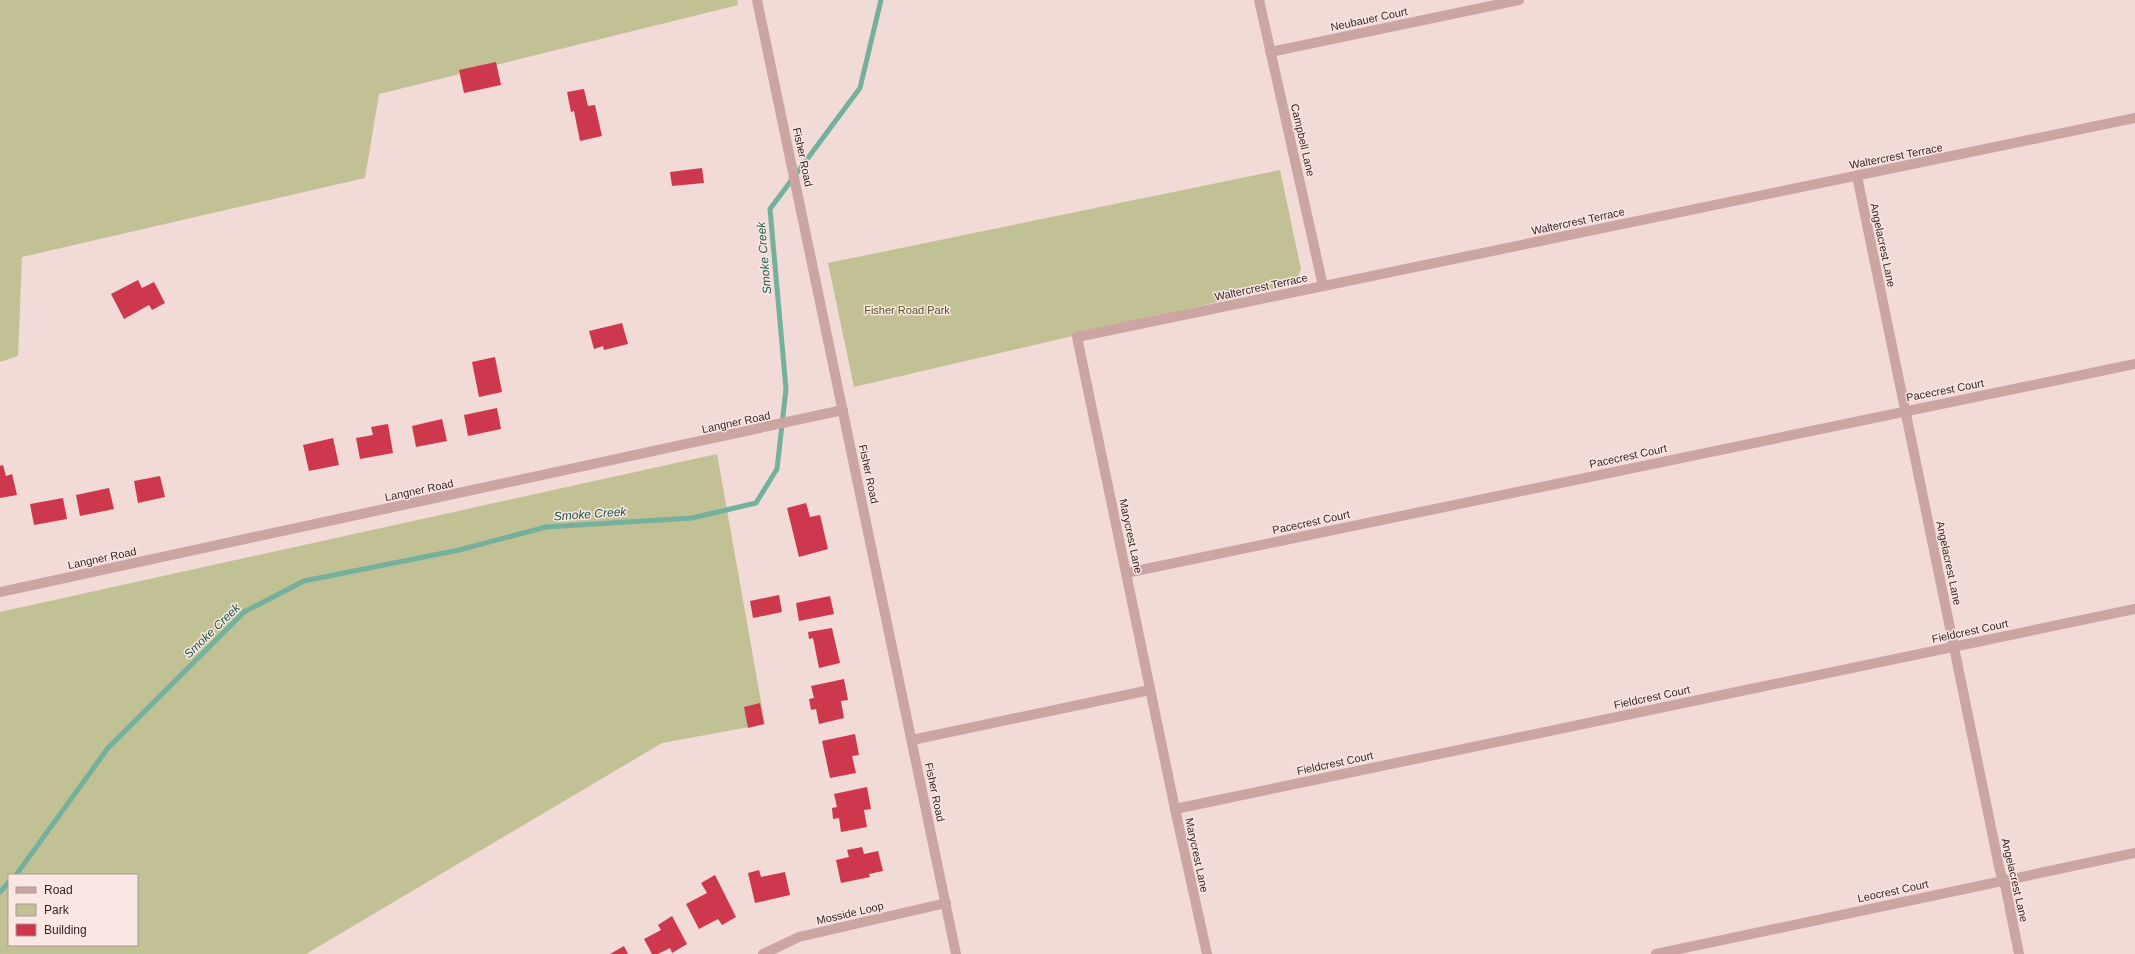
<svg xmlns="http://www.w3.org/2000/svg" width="2135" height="954" font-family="Helvetica,sans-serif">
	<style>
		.green { fill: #c2c095; fill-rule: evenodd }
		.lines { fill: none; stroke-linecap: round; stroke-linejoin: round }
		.stream { stroke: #73b19c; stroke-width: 5 }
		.building { fill: #ce384c }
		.minor { stroke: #caa5a1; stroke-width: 10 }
		.labels { text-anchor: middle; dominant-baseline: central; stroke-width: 3; stroke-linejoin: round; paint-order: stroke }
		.street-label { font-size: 11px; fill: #342425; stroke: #fae6e2 }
		.park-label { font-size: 11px; fill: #545327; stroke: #fae6e2 }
		.water-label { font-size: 12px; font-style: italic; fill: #185844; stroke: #fae6e2 }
	</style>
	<rect width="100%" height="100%" fill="#f2dad6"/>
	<g class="green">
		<polygon points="0,0 737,0 738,5 379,94 365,178 22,257 18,356 0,362"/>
		<polygon points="1280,170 1301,269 1295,284 854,387 828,263"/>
		<path d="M717,454L765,724L662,743L306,954H0V612ZM9,875H137V945H9Z"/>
	</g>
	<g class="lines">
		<g class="stream">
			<polyline points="16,875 108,748 244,612 304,581 459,550 546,527 692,518 756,503 777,469 786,389 770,209 860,88 881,0"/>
			<polyline points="0,892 9,882"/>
		</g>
	</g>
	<g class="building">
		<polygon points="496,62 501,85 464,93 459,70"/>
		<polygon points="584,89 588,106 595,105 602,136 580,141 574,111 571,112 567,92"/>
		<polygon points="702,168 704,183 672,186 670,172"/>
		<polygon points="138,280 142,288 154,282 165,303 152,310 149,305 124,319 111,294"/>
		<polygon points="622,323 628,344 604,350 603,346 594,349 589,331"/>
		<polygon points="495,357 502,392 479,397 472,362"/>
		<polygon points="497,408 501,429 468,436 464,415"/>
		<polygon points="442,419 447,441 416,447 412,426"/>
		<polygon points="388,424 393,453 360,459 356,438 373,435 371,427"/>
		<polygon points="333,438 339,465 309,471 303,445"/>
		<polygon points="3,465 6,476 12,474 17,495 0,498 0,466"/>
		<polygon points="160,476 165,497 138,503 134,481"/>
		<polygon points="109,488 114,509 80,516 76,495"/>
		<polygon points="63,498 67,519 34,525 30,504"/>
		<polygon points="806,503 810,517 820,515 828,549 799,557 787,508"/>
		<polygon points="779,595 782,612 753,618 750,601"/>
		<polygon points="830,596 834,614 799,621 796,603"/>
		<polygon points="832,628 840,663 819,668 813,638 809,639 808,632"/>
		<polygon points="844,679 848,700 841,701 844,718 819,724 816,709 811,710 809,699 814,698 811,686"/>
		<polygon points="760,703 764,724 748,728 744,707"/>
		<polygon points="855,734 859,755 852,756 856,773 830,778 822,741"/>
		<polygon points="867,787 871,809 864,810 867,827 841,832 839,818 833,819 832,808 837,807 834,794"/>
		<polygon points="862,847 864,854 878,851 883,871 869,874 870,877 841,883 836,860 849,857 847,850"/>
		<polygon points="759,870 761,877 785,872 790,895 755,903 748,873"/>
		<polygon points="715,875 736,917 722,925 718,919 699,929 686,904 707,893 701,883"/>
		<polygon points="672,916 687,944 672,953 670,948 658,954 652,954 644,939 661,930 658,925"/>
		<polygon points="624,946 628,954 610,954"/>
	</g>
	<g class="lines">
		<g class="minor">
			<polyline points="757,0 956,954"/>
			<polyline points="1259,0 1323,286"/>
			<polyline points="1270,52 1519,0"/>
			<polyline points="1857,176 2000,871 2006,889 2019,954"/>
			<polyline points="1126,573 2135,364"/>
			<polyline points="0,592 843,410"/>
			<polyline points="912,740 1150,690"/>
			<polyline points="1175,809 2135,609"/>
			<polyline points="763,954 799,937 946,903"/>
			<polyline points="1207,954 1175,809 1077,337 2135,118"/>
			<polyline points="1656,954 2135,853"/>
		</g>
	</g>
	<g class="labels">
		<g class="street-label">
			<text transform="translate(1369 19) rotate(-12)">Neubauer Court</text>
			<text transform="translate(1303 140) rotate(77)">Campbell Lane</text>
			<text transform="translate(1896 156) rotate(-11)">Waltercrest Terrace</text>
			<text transform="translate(803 157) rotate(78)">Fisher Road</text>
			<text transform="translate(1578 221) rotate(-12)">Waltercrest Terrace</text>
			<text transform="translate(1883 245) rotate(78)">Angelacrest Lane</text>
			<text transform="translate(1261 287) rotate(-12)">Waltercrest Terrace</text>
			<text transform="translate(1945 390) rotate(-11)">Pacecrest Court</text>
			<text transform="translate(736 422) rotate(-12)">Langner Road</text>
			<text transform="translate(1628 456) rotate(-12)">Pacecrest Court</text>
			<text transform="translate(869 474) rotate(78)">Fisher Road</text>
			<text transform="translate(419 490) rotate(-12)">Langner Road</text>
			<text transform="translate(1311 522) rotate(-12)">Pacecrest Court</text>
			<text transform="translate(1131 536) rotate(78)">Marycrest Lane</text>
			<text transform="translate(102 558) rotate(-12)">Langner Road</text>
			<text transform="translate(1949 563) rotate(78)">Angelacrest Lane</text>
			<text transform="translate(1970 631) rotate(-12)">Fieldcrest Court</text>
			<text transform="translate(1652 697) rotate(-12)">Fieldcrest Court</text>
			<text transform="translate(1335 763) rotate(-12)">Fieldcrest Court</text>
			<text transform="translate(935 792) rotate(78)">Fisher Road</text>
			<text transform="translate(1197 855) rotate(78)">Marycrest Lane</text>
			<text transform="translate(2015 880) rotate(77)">Angelacrest Lane</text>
			<text transform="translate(1893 891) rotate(-12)">Leocrest Court</text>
			<text transform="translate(850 913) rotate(-13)">Mosside Loop</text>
		</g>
		<g class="park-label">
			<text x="907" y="310">Fisher Road Park</text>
		</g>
		<g class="water-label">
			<text transform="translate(764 258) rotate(-95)">Smoke Creek</text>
			<text transform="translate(590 514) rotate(-4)">Smoke Creek</text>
			<text transform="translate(212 631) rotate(-44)">Smoke Creek</text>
		</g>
	</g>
	<rect x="8" y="874" width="130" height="72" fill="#fae6e2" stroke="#ab9896"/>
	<rect x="16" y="887" width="20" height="6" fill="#caa5a1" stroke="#ab9896"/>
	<text x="44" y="894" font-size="12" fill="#342425">Road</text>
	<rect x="16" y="904" width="20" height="12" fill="#c2c095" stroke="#ab9896"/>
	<text x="44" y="914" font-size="12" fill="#342425">Park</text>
	<rect x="16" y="924" width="20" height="12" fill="#ce384c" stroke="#ab9896"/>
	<text x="44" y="934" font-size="12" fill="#342425">Building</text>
</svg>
